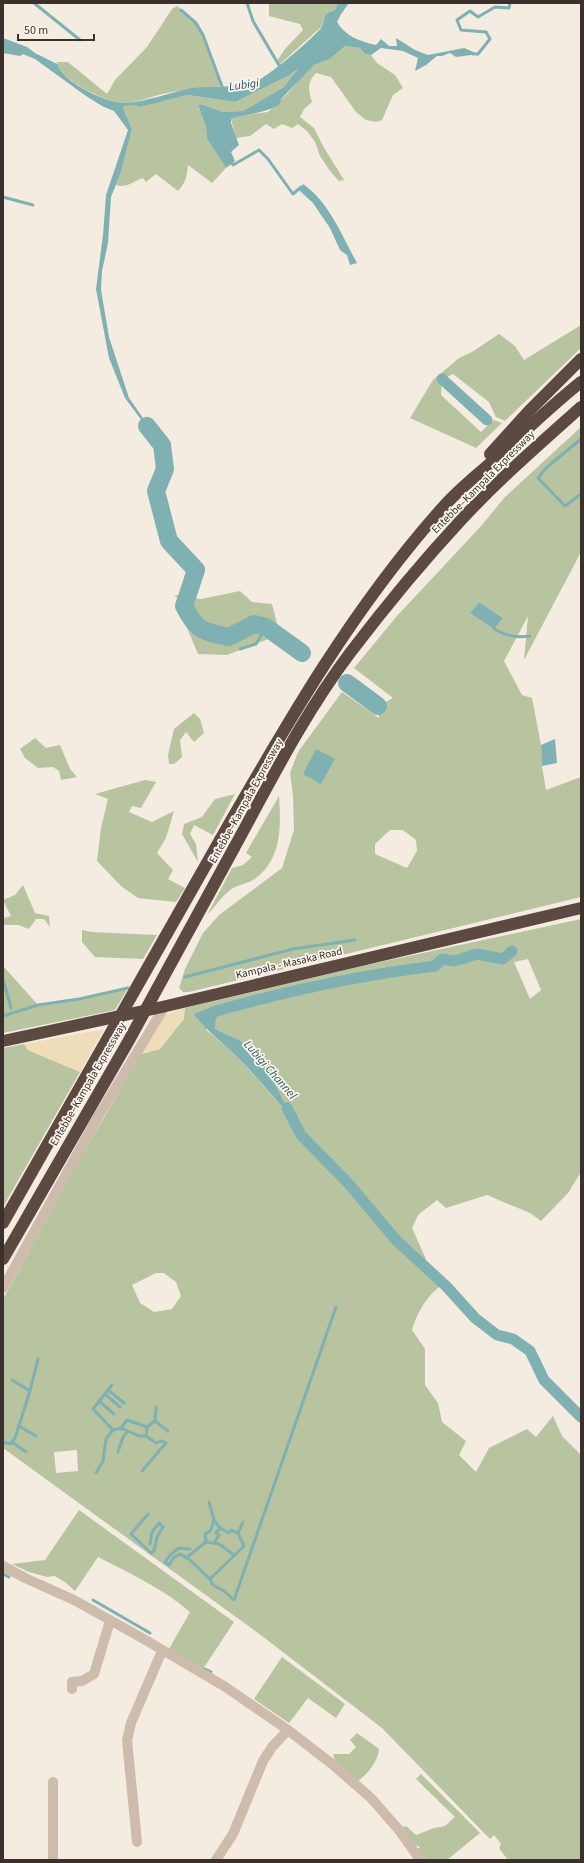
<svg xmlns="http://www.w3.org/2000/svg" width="584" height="1863" font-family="'Source Sans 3',sans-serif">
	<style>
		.green { fill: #b8c4a0; fill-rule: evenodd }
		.sand { fill: #efdcb8 }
		.water { fill: #7fb0b2 }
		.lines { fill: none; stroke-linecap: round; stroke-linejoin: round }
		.stream { stroke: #7fb0b2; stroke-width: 3 }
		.canal { stroke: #7fb0b2; stroke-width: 11 }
		.river { stroke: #7fb0b2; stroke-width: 18 }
		.minor { stroke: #cdbbac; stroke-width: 10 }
		.highway { stroke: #5c4a42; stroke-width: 12 }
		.highway-bridge { stroke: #5c4a42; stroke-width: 12 }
		.labels { text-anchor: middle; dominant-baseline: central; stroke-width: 3.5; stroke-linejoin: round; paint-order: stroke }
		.street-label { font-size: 11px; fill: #3b302b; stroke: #fbf5ee }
		.water-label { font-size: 12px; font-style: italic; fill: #1f5a5e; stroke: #fbf5ee }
	</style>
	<rect width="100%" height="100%" fill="#f4ebe1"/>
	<g class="green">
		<polygon points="269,3 338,3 335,10 326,14 321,27 279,65 277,61 285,49 303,30 300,24 269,16"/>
		<path d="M177,6L196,23L203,35L223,86C202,88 182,90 162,94C150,97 139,102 126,103C107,103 69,84 58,67L59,65L56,62H68L107,94L115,80L147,47L172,9Z"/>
		<path d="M345,46L360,48L365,54L371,55L377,63L395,75L403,88L393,95L382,120L376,122L366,120L356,112L331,77L316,73C307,83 308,89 312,102L304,109L300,117L314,128L323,146L344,180L339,181L330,171L320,156L315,142L307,131L298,124L292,128L282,124L274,129L266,124L250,136L236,138L231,119L245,115L268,112L288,93L305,73L314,65L330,59Z"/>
		<path d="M300,68L284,87L243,111L223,112L201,104L198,105L206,127L207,139L226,168L212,183L188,165C187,176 186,182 178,191L156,174L146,182L143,178C134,181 125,189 116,185L121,172L132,129L122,109L124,106L164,101L188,95L235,102L288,76Z"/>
		<polygon points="581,325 581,348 505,421 496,417 489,402 453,374 442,379 441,395 481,432 494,420 502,423 476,448 410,418 433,380 459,358 472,352 499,334 515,346 524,360"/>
		<path d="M581,427V552L524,660L528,616L504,661L522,695L532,698L541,745L542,766L546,790L581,777V897L189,992H183L179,988L185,969L203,933L219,915L282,868L294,830L293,796L290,773L298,752L342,692L379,718L378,706L393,698L354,668L397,616L482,525L504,498ZM479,602L503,618L470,613ZM390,830H403L416,840L417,851L407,868L375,854V844Z"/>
		<polygon points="240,591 252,602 272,604 279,631 268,639 227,655 198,654 185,623 178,599 174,595 201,599"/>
		<polygon points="194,713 200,719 204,733 194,742 186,732 180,740 182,757 174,764 169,764 168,755 174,729"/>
		<polygon points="35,738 46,748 60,745 70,769 77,777 61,780 59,771 53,767 38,768 25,758 20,749"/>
		<polygon points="145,780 156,782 141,808 132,806 129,812 152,822 174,811 166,838 157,853 173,870 168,879 185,888 176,902 138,898 121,886 97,861 101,828 108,799 95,794"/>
		<polygon points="235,794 213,835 194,825 190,834 196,844 198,862 182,834 184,824 202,817 215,799"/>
		<path d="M279,796C281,826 282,858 256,878C249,884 238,884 230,890C222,896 215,907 207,915L232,868L243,865L252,857L246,853Z"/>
		<polygon points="23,885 35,913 49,916 50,927 44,919 36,919 29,929 18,925 3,925 4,918 11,916 3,900 15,895"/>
		<path d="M581,919V1172L568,1193L541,1221L530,1213L487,1195L446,1208L437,1200L418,1215L412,1228L426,1259L423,1265L444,1284C428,1293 417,1313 412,1330L425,1349V1385L438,1403L442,1422L466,1441L459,1455L476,1472L489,1448L527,1429L536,1437L553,1416L562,1436L581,1455V1860H508L499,1848L501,1844L494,1835L490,1839L382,1728L258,1633L3,1448V1299L75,1167L141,1054L160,1049L183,1019L185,1008L362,966ZM528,959L541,990L530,999L514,962ZM215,1022V1029L241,1041L253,1058L269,1072L292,1119C265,1088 239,1055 206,1030ZM156,1273H164L176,1282L181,1296L172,1309L154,1312L140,1303L132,1285ZM77,1450L78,1471L56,1473L54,1452Z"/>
		<polygon points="82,930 92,932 157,935 143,959 95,957 82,942"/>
		<polygon points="3,966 38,1005 79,999 128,988 115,1010 3,1033"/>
		<polygon points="24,1044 28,1050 80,1072 3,1207 3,1048"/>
		<path d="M79,1510L234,1622L203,1669L169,1649L190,1612C164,1589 129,1573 98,1557L75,1591L66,1583L55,1576L47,1577L29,1572L12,1564L45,1560Z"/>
		<polygon points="282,1657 345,1704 336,1718 308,1698 289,1723 254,1699"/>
		<path d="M357,1733L379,1749C378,1761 368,1774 358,1781L336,1764L333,1754H349L356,1747L350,1740Z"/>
		<polygon points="421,1774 480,1833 447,1860 426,1860 418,1849 420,1847 412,1844 403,1827 406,1826 416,1835 434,1828 445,1826 455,1817 416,1779"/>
	</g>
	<g class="sand">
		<polygon points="185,1008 184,1019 160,1049 141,1054 164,1015"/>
		<polygon points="104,1029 80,1072 28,1050 24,1044"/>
	</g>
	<g class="water">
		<path d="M338,3H349L341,14L337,22C345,36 361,42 376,45L381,39L389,46H397L396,38L415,50L428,55L464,48L478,54L456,57L450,53L442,56H437L426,65L415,71L418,58L403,51L381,48L371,55L365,54L360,48L345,46L330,59L314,65L281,99L280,104C264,114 249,113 231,119V123L239,145L231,152L235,161L226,168L207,139L206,127L198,105L201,104L223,112L243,111L284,87L298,69L288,76L235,102L188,95L139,107L136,105L124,106L123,109L132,129L121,172L111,197L108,243L102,271L101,290L109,337L129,398L162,445L148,429L125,398L109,358L96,289L103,235L106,195L128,130L114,111L102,106L86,96L35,59L23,54L20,56L3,53V38L27,47L35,53L59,65L58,67C69,85 106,103 126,103C146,102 171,92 192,88C209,86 240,88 255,82C269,76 311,40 321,28C323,24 324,18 326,14L335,10Z"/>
		<path d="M303,184C329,202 342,236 357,263L350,265L347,255L340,250L330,228L313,203L299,190Z"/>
		<polygon points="479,602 503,618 494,629 470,613"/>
		<polygon points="555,739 557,763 542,766 541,745"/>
		<polygon points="316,749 335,759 321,784 303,774"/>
		<path d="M210,1008L218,1014L215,1022V1029L241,1041L253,1058L269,1072L293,1120C276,1100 259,1079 240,1060C224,1043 208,1033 194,1014Z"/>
	</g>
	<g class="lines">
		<g class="stream">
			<polyline points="34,3 80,40"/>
			<polyline points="247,3 253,21 280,67"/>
			<polyline points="181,10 196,23 203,35 223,89"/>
			<polyline points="473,54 478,54 490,39 486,32 461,30 457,20 470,11 478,17 495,7 509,8 510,3"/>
			<polyline points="230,160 233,165 259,150 268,159 293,194 301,187 303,189"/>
			<polyline points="3,197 33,205"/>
			<polyline points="581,439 546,468 538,478 565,506 581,494"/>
			<path d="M494,629C507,636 516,638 530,636"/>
			<polyline points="240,649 256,644 266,627"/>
			<polyline points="185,977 293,949 355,940"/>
			<polyline points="3,979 11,1008"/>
			<polyline points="3,1016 38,1005 79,999 128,988"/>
			<polyline points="12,1380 30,1391"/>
			<polyline points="112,1385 93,1409 113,1430"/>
			<polyline points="108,1390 124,1403"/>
			<polyline points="105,1394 120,1407"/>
			<polyline points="99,1401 114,1414"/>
			<polyline points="155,1421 168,1431"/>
			<polyline points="19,1426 36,1436"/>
			<polyline points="121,1428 139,1436 146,1436 147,1427"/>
			<polyline points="3,1442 10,1444 15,1438 30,1391 38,1359"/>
			<polyline points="12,1442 26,1452"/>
			<polyline points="118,1452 123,1437 128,1431"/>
			<polyline points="142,1471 166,1443 162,1441 156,1443 146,1436"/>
			<polyline points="96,1473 103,1461 106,1439 113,1430 121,1428 127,1420 147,1427 155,1421 156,1407"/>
			<polyline points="148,1514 131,1534 151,1553 154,1551 157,1537 163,1527 159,1523 152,1532 150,1544"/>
			<polyline points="214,1520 220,1528 229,1533 231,1530 238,1533"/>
			<polyline points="206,1542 205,1534 211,1530 214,1520 209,1502"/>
			<polyline points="214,1543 219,1535 216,1533 220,1528"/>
			<polyline points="190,1549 179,1548 171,1554 165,1562 169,1565 174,1557 180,1554 190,1560 210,1579 213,1585 224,1591 234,1600 336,1307"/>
			<polyline points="186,1558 206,1542 219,1544 234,1555"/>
			<polyline points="3,1574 9,1577"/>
			<polyline points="210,1579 244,1546 238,1533 243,1522"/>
			<polyline points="93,1600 150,1633"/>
			<polyline points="204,1669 211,1672"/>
		</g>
		<g class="canal">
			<polyline points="442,379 487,420"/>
			<path d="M210,1024L209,1020L213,1012C286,991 361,975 435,966L442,959L454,961L477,954L503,959L512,951"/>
			<polyline points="287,1108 301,1135 348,1183 396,1240 446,1286 475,1318 497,1335 513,1339 530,1351 544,1380 581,1417"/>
		</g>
		<g class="river">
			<path d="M147,426L162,445L165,469L156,491L169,541L196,570L184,606C197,632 203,631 229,637L254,624L266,627L302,653"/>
			<polyline points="347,683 378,706"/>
		</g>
		<g class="minor">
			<polyline points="3,1288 99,1115 165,1006"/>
			<polyline points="3,1566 25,1578 74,1600 142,1638 224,1686 288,1730 332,1764 371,1798 399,1830 420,1860"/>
			<polyline points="72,1689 72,1682 82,1681 94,1674 110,1621"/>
			<polyline points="137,1842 127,1740 131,1723 162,1651"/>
			<polyline points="53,1860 53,1782"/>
			<polyline points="216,1860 233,1834 263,1761 272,1747 288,1730"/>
		</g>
		<g class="highway">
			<polyline points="490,454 529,411 581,359"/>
			<path d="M220,840C287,723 354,606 444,506C460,488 480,473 498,456C525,431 552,405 581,382"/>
			<path d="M234,848C270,782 304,714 350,653C385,607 423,561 462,519C499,479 541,443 581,407"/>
			<polyline points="3,1041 162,1007 581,908"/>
		</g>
		<g class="highway-bridge">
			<polyline points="3,1223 220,840"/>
			<polyline points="3,1259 128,1042 234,848"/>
		</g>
	</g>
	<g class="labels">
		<g class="street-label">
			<text transform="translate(483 482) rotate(-45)">Entebbe–Kampala Expressway</text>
			<text transform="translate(246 801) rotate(-61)">Entebbe–Kampala Expressway</text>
			<text transform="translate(289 963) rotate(-13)">Kampala - Masaka Road</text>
			<text transform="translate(88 1084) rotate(-60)">Entebbe–Kampala Expressway</text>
		</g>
		<g class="water-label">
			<text transform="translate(244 85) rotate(-8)">Lubigi</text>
			<text transform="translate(270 1070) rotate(49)">Lubigi Channel</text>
		</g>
	</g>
	<rect width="584" height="1863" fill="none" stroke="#3b302b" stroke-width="8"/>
	<path d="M18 34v6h76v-6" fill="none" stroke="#3b302b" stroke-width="2"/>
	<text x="24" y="34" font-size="12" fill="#3b302b" stroke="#fbf5ee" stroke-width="3" paint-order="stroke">50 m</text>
</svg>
